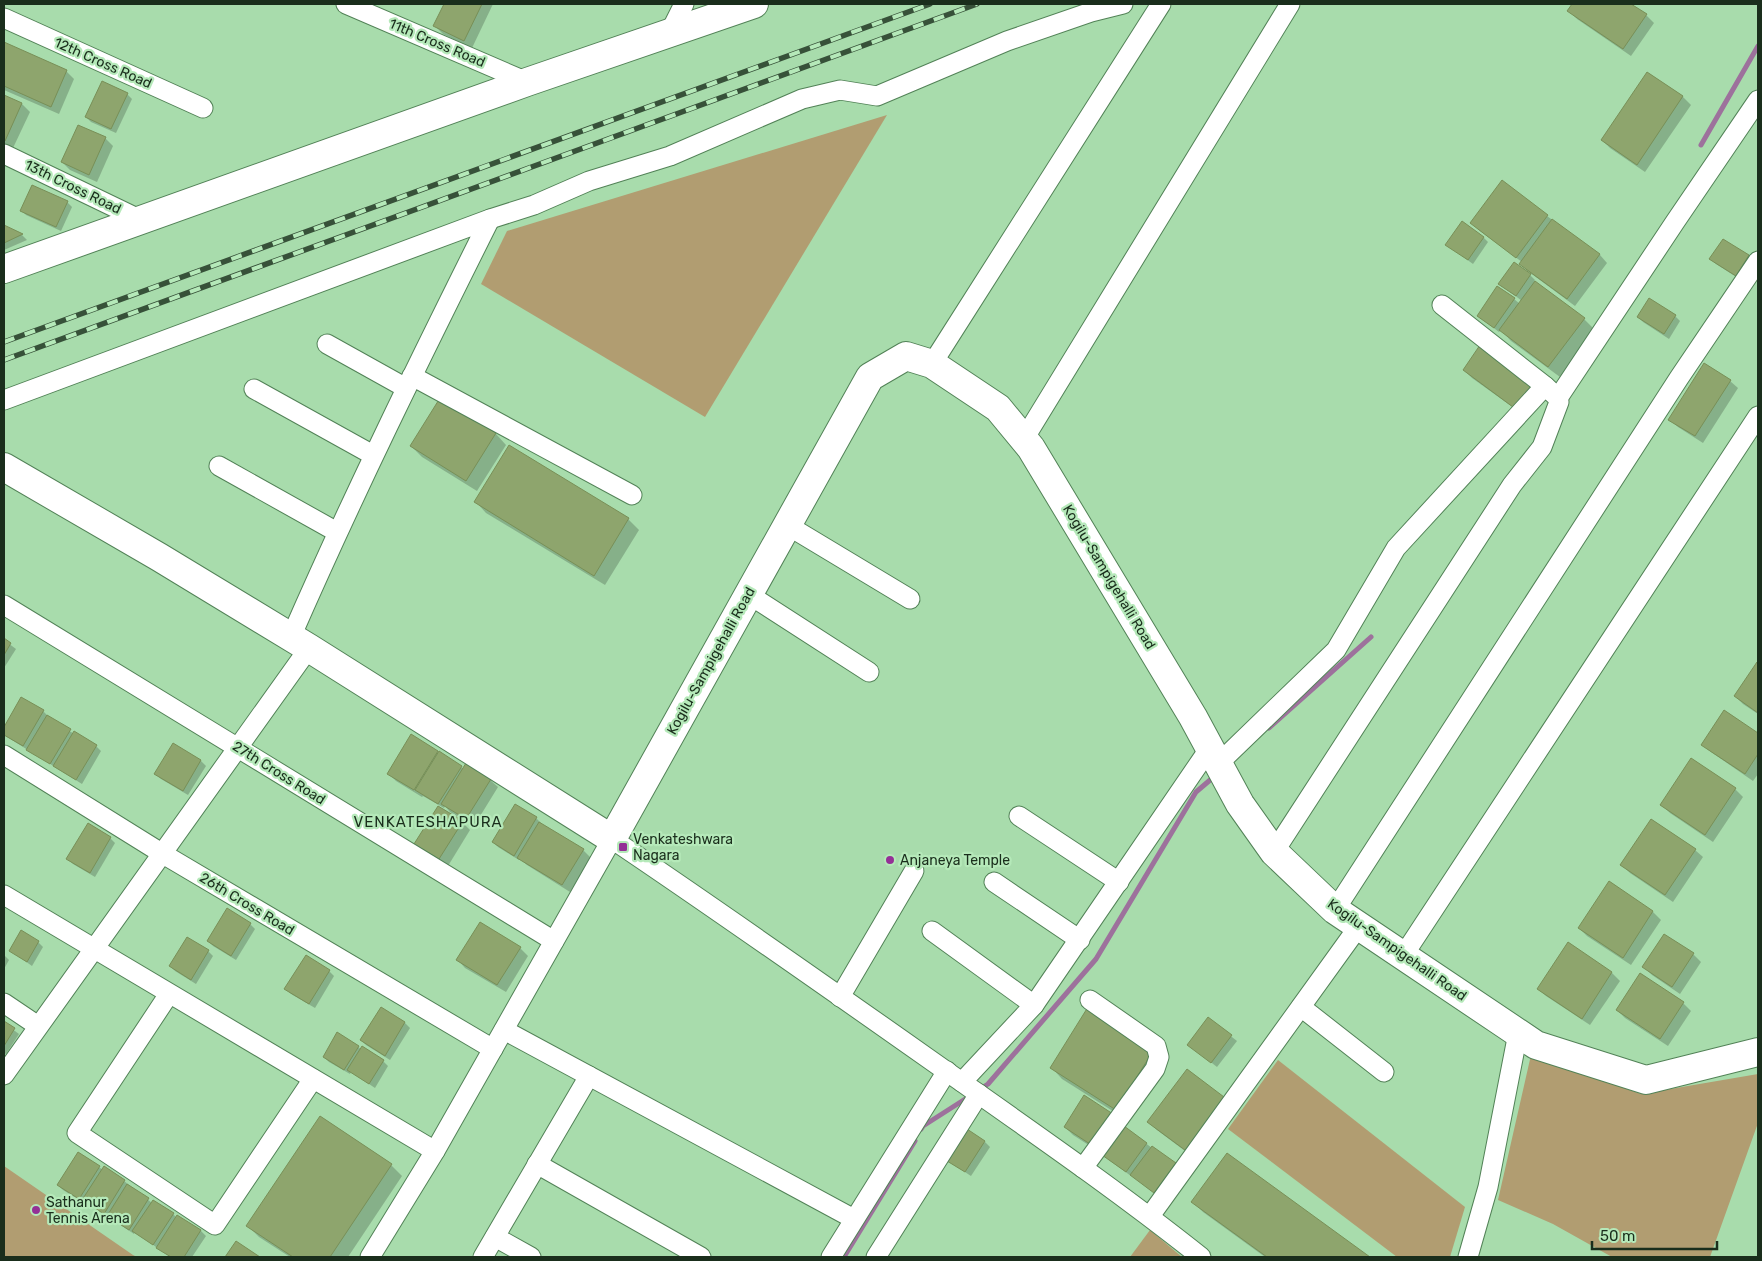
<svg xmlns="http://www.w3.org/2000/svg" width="1762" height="1261" font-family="Rubik,sans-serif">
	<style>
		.green { fill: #b19d71 }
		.shadow { fill: #0003 }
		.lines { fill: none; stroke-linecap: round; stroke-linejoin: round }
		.stream { stroke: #9d719c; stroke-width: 5 }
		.building { fill: #8ea56d; stroke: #788f57 }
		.street-casing { stroke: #528257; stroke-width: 21 }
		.secondary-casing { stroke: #528257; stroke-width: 30 }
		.street { stroke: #fff; stroke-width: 19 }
		.secondary { stroke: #fff; stroke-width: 28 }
		.rail-casing { stroke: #375139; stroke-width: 5.5 }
		.rail { stroke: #b5e9b9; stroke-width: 4; stroke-dasharray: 11; stroke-linecap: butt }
		.poi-dot { fill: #943096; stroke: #b5e9b9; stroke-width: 2 }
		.labels { text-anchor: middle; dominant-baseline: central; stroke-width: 4.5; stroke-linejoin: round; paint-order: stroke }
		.street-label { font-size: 14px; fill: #1a2e1c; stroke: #b5e9b9 }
		.poi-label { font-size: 14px; fill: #1a2e1c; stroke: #b5e9b9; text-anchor: start }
		.neighbourhood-label { font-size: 15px; letter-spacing: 1px; fill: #1a2e1c; stroke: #b5e9b9 }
	</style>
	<rect width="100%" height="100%" fill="#a8dcac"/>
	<g class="green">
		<polygon points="887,115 705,417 481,284 507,231"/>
		<polygon points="1531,1055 1641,1094 1758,1074 1758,1123 1710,1257 1612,1257 1553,1224 1498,1200"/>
		<polygon points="1278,1060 1465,1207 1450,1257 1397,1257 1228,1129"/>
		<polygon points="4,1166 133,1255 137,1257 4,1257"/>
		<polygon points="1150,1230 1182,1257 1130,1257"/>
	</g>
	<g class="shadow">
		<polygon points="445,4 493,4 472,48 443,34 435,26"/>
		<polygon points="1574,4 1629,4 1646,15 1654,23 1631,56 1577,19 1569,11"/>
		<polygon points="4,44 66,71 74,79 59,114 4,90"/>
		<polygon points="1648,73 1683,97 1691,105 1645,172 1610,148 1602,140"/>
		<polygon points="127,94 132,99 116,133 91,122 86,117"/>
		<polygon points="4,96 22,104 30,112 13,148 4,144"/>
		<polygon points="105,138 113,146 97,182 70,170 62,162"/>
		<polygon points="67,202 72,207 61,231 26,215 21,210"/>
		<polygon points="1547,216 1600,255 1607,263 1575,306 1529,272 1521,264 1522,262 1480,231 1472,223"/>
		<polygon points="4,227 22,235 27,240 4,250"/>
		<polygon points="1483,237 1488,242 1473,264 1447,245"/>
		<polygon points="1748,256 1753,261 1741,280 1716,264 1711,259"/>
		<polygon points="1530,275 1535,280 1534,282 1584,319 1595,330 1560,377 1511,341 1501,330 1499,332 1478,316 1514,299 1520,304 1522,301 1500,284"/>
		<polygon points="1675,316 1680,321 1669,339 1643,322 1638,317"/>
		<polygon points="1481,347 1525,416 1472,378 1464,370"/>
		<polygon points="1730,381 1738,388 1703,443 1678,427 1670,420"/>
		<polygon points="440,400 496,434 506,445 477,491 422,457 411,446"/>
		<polygon points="476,502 628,519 639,530 605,585 486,513"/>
		<polygon points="4,640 16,649 4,668"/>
		<polygon points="1757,664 1758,665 1758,714 1743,704 1735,696"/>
		<polygon points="22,699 43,711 49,717 74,734 96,746 101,751 82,784 4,735 4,729"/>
		<polygon points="1724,712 1758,734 1758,774 1753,781 1711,752 1703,745"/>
		<polygon points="173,745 201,761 206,766 188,795 161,779 156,774"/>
		<polygon points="437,752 464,769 490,780 498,787 474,826 450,812 445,806 444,808 423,796 422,797 396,781 388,773"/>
		<polygon points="1735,789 1743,797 1713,842 1670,813 1662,805"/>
		<polygon points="516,806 536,818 541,823 541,824 583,850 591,858 570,892 527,865 520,859 519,860 498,847 493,842"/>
		<polygon points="462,822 470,830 448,866 424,852 416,844"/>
		<polygon points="88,825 110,838 115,843 95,877 73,864 68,859"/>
		<polygon points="1695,850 1703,857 1673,902 1630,873 1622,865"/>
		<polygon points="1609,883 1653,912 1661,920 1631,965 1587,936 1579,928"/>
		<polygon points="250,924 255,929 236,960 213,946 208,941"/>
		<polygon points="38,942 43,947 32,966 11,951"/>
		<polygon points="1568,944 1612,973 1620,981 1590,1025 1546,996 1538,989"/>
		<polygon points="520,948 528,956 506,992 465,968 458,960"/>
		<polygon points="208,951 213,956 196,984 175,971 170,966"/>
		<polygon points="1693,954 1701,962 1680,994 1652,975 1644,967"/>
		<polygon points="4,955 9,960 4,969"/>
		<polygon points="329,971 334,976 315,1008 291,994 286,989"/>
		<polygon points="1641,974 1683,1003 1691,1011 1668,1046 1625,1018 1617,1010"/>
		<polygon points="381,1008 405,1023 410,1028 390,1060 366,1045 361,1040"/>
		<polygon points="1209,1019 1237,1041 1217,1067 1189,1045"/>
		<polygon points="4,1023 19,1034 6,1054 4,1053"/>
		<polygon points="358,1047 383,1061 388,1066 375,1088 351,1072 350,1074 329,1062 324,1057"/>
		<polygon points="1154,1049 1127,1120 1062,1079 1052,1068"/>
		<polygon points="1187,1071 1197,1160 1157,1130 1149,1122"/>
		<polygon points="1084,1097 1101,1153 1073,1135 1065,1127"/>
		<polygon points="320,1117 391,1165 402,1176 348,1257 290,1257 259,1237 248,1226"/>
		<polygon points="1124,1127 1180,1169 1159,1197 1132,1175 1131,1176 1109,1160"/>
		<polygon points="985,1142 990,1147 971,1176 948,1161"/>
		<polygon points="79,1153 103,1170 124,1181 152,1203 173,1214 177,1218 178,1217 201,1231 206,1236 192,1257 170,1257 135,1232 134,1234 85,1201 84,1203 63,1190 58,1185"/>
		<polygon points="1227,1155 1368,1257 1265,1257 1203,1212 1193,1202"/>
	</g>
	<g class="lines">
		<g class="stream">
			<polyline points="1701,145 1758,46"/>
			<polyline points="1269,728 1371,637"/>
			<polyline points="979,1090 988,1084 1096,959 1196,792 1216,775"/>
			<polyline points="921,1129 923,1126 970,1096"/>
			<polyline points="844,1257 915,1141"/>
		</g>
	</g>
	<g class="building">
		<polygon points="444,4 482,4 464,41 433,26"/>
		<polygon points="1572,4 1631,4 1647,14 1623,49 1567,11"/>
		<polygon points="4,42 67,70 51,107 4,86"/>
		<polygon points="1647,72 1683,96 1637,165 1601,140"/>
		<polygon points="102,81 128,93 111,129 85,117"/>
		<polygon points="4,95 22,103 5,141 4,141"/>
		<polygon points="78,125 106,137 89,175 61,162"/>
		<polygon points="1502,180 1548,215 1516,258 1470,223"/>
		<polygon points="32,185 68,201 56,227 20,211"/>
		<polygon points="1552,219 1600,254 1567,299 1519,264"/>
		<polygon points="1462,221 1484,237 1468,260 1445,245"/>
		<polygon points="4,225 23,234 4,243"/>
		<polygon points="1723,239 1749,255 1736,276 1709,259"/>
		<polygon points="1514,262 1531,274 1516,296 1498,284"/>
		<polygon points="1535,281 1585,318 1548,367 1499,330"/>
		<polygon points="1497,286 1515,298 1494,328 1477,316"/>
		<polygon points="1649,298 1676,315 1664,334 1637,317"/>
		<polygon points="1480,345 1535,385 1517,410 1463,370"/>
		<polygon points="1704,363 1731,380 1695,436 1668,420"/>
		<polygon points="440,398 496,433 466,481 410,446"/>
		<polygon points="509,445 629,518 594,576 474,502"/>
		<polygon points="4,638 11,643 4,655"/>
		<polygon points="1757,662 1758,663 1758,713 1734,696"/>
		<polygon points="21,697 44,710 23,746 4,735 4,727"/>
		<polygon points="1724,710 1758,733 1758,754 1745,774 1701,745"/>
		<polygon points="47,715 71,729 50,764 26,750"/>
		<polygon points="74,731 97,745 76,780 53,766"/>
		<polygon points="411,734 438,751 414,790 387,774"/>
		<polygon points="173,743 201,760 183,791 154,774"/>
		<polygon points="439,751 462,766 438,804 415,790"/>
		<polygon points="1691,758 1736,788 1705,835 1660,805"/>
		<polygon points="466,763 491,779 466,819 441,804"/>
		<polygon points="515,804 537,817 514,856 492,842"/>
		<polygon points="438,806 463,821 439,859 414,844"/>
		<polygon points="1651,819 1696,849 1665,895 1620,865"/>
		<polygon points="539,822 584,849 562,885 517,858"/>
		<polygon points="88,823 111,837 90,873 66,859"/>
		<polygon points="1609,881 1653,911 1623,958 1578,928"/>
		<polygon points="227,908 251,923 231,956 207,941"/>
		<polygon points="480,922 521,947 497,985 456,960"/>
		<polygon points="21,930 39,941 27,962 9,951"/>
		<polygon points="1664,934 1694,953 1672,987 1642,967"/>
		<polygon points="187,937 209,950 191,980 169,966"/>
		<polygon points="1568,942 1612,972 1582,1019 1537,989"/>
		<polygon points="306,955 330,970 309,1004 284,989"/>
		<polygon points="1640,973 1684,1002 1660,1039 1616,1010"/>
		<polygon points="381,1007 405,1022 385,1056 360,1040"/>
		<polygon points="1088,1007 1155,1048 1116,1110 1050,1068"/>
		<polygon points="1208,1017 1232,1035 1211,1063 1187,1045"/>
		<polygon points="4,1021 15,1028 4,1046"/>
		<polygon points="337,1032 359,1046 344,1070 323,1057"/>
		<polygon points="362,1046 384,1060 369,1084 347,1070"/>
		<polygon points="1187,1069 1228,1100 1189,1153 1147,1122"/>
		<polygon points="1084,1095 1113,1114 1093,1146 1064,1127"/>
		<polygon points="320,1116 392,1164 330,1257 293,1257 246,1226"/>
		<polygon points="1124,1126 1147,1143 1126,1172 1102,1155"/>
		<polygon points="967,1129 985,1141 965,1172 947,1161"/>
		<polygon points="1152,1146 1176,1163 1154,1193 1130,1175"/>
		<polygon points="78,1152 100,1166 79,1199 57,1185"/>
		<polygon points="1227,1153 1370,1257 1267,1257 1191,1202"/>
		<polygon points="104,1166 125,1180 104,1214 82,1200"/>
		<polygon points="127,1184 149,1198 129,1230 107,1216"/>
		<polygon points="153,1200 174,1213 153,1245 132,1231"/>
		<polygon points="177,1215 201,1230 184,1257 171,1257 156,1248"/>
		<polygon points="236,1241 260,1257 225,1257"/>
	</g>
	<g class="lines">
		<g class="street-casing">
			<g id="street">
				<polyline points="346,4 527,82"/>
				<polyline points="4,18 203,108"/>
				<polyline points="669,34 684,4"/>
				<polyline points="4,154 141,220"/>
				<polyline points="490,219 534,205 589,181 670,156 802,99 840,90 877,96 1007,41 1091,12 1123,4"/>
				<polyline points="1442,305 1545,386"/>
				<polyline points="327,344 406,388"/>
				<polyline points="932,364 1161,4"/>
				<polyline points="412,376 632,495"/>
				<polyline points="254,389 373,455"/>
				<polyline points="1558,398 1675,222 1758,100"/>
				<path d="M4,400L490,219C421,357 353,495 291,637"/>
				<polyline points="1024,439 1290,4"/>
				<polyline points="219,466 337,532"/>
				<polyline points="787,525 910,599"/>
				<polyline points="748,594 869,672"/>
				<polyline points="4,605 554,941"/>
				<polyline points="4,755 163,854 493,1049"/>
				<polyline points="1219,763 1336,650 1396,548 1545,386 1558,398 1559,402 1542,447 1512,485 1274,852"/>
				<polyline points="1019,816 1119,882"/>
				<polyline points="994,882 1080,940"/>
				<polyline points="4,895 435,1151"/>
				<polyline points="1335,910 1679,378 1758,261"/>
				<polyline points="932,931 1034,1005"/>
				<polyline points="1403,956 1758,416"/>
				<polyline points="169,994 77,1133 215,1225 313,1079"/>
				<polyline points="840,997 914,871"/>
				<polyline points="4,1003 38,1026"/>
				<polyline points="1301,1007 1384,1072"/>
				<polyline points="504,1030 854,1219"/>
				<polyline points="4,1075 309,648"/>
				<polyline points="962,1082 1034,1005 1209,749"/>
				<polyline points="537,1164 701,1257"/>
				<polyline points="1083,1168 1155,1069 1159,1057 1156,1046 1090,1000"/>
				<polyline points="1150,1216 1359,926"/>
				<polyline points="495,1237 531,1257"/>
				<path d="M370,1257L435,1151L612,839C719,911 824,985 929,1059C1021,1124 1113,1187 1201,1257"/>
				<polyline points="483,1257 589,1076"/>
				<polyline points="831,1257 947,1071"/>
				<polyline points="876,1257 979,1094"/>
				<polyline points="1468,1257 1488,1187 1518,1033"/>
			</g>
		</g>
		<g class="secondary-casing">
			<g id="secondary">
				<polyline points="4,269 527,82 754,4"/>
				<polyline points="4,467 159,557 309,648 612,839 870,377 906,356 932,364 998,408 1031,448 1193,717 1240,804 1274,852 1335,910 1536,1045 1646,1080 1758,1052"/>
			</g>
		</g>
		<use href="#street" class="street"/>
		<use href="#secondary" class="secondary"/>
		<g class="rail-casing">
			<g id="rail">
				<polyline points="4,342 930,4"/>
				<polyline points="4,360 977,4"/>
			</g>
		</g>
		<use href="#rail" class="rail"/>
	</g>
	<g class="poi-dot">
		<rect x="618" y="842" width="10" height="10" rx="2.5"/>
		<circle cx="890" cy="860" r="5"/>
		<circle cx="36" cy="1210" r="5"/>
	</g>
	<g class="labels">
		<g class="street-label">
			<text transform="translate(437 43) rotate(23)">11th Cross Road</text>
			<text transform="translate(103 63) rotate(24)">12th Cross Road</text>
			<text transform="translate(73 187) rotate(26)">13th Cross Road</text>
			<text transform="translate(1109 577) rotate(59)">Kogilu-Sampigehalli Road</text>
			<text transform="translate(711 661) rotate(-61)">Kogilu-Sampigehalli Road</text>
			<text transform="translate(279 773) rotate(32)">27th Cross Road</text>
			<text transform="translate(247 904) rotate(31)">26th Cross Road</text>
			<text transform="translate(1397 950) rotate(35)">Kogilu-Sampigehalli Road</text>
		</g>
		<g class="poi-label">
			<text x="633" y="839">Venkateshwara<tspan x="633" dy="16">Nagara</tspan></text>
			<text x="900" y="860">Anjaneya Temple</text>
			<text x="46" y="1202">Sathanur<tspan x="46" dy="16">Tennis Arena</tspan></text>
		</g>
		<g class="neighbourhood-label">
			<text x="428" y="822">VENKATESHAPURA</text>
		</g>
	</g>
	<rect width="1762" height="1261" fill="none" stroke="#1a2e1c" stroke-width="10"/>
	<path d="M1592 1241v8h125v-8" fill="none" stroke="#1a2e1c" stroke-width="2.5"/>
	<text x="1600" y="1241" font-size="15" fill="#1a2e1c" stroke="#b5e9b9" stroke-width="4" paint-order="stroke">50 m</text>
</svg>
